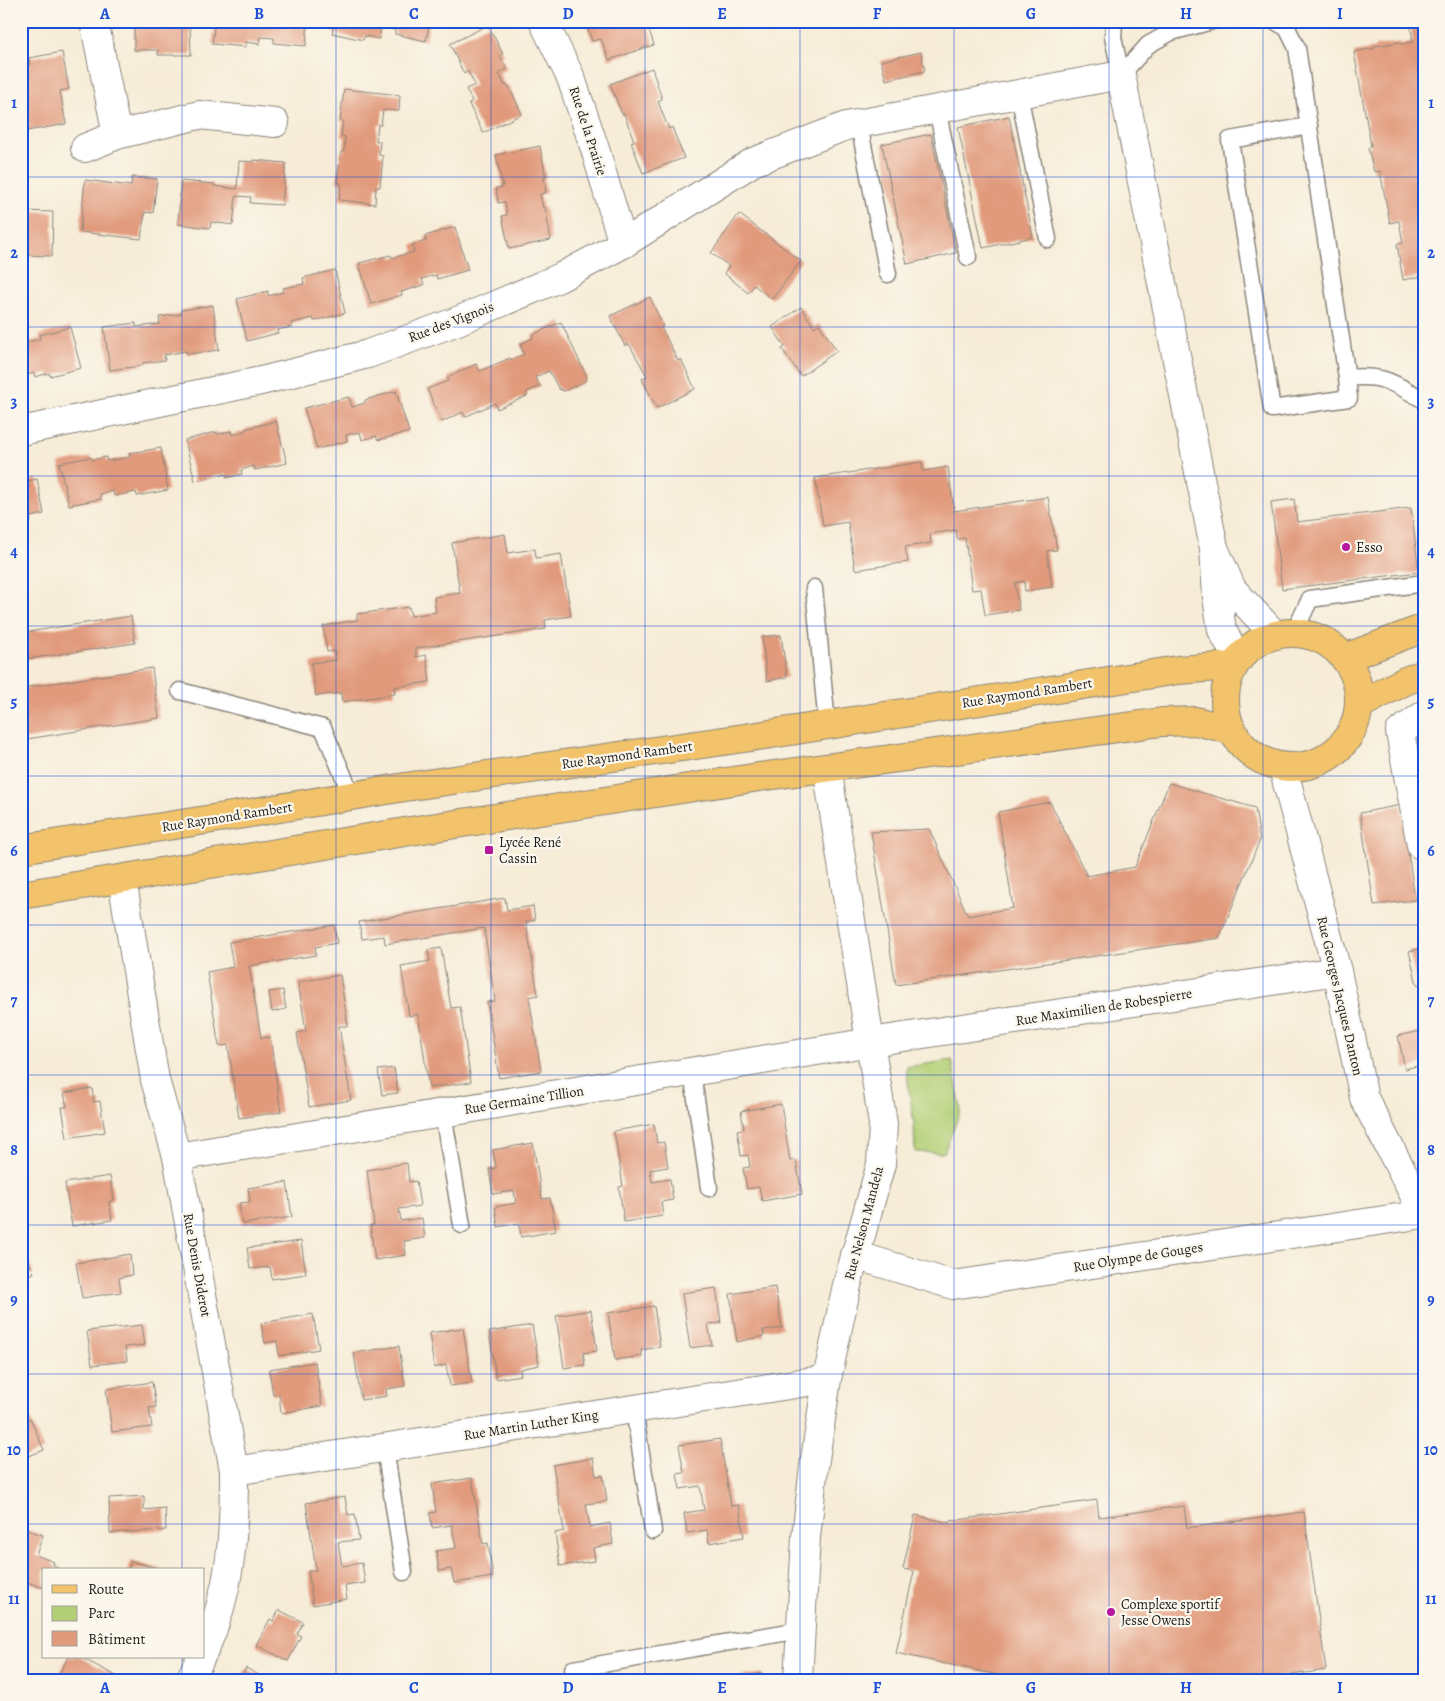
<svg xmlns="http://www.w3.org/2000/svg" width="1445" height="1701" font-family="Alegreya,serif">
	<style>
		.green { fill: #b2cf75; stroke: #677648 }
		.building { fill: #e19a7c }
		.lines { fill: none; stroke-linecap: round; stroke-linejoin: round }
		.lane-casing { stroke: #89847a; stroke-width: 19 }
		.street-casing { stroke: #89847a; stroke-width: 30 }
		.primary-casing { stroke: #89847a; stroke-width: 30 }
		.lane { stroke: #fff; stroke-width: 16 }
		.street { stroke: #fff; stroke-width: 28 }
		.primary { stroke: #f2c36a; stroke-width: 28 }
		.grid { fill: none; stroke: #1d4ed8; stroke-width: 1; stroke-opacity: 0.55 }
		.poi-dot { fill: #b5179e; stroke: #fbf7ec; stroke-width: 2 }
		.labels { text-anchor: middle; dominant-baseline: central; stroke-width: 4.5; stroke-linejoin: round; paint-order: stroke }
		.street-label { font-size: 14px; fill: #1c1c1c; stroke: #fbf7ec }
		.poi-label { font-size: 14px; fill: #1c1c1c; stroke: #fbf7ec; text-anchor: start }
		.neatline { fill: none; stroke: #1d4ed8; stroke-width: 2 }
		.grid-label { font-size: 16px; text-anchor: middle; font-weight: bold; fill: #1d4ed8 }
	</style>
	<rect width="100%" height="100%" fill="#fbf7ec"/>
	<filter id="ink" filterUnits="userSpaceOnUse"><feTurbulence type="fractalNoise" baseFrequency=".02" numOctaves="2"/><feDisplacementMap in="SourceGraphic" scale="10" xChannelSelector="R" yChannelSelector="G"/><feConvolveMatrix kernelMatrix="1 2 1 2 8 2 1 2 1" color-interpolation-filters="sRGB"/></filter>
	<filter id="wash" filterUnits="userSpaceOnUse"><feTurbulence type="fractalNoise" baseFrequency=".0096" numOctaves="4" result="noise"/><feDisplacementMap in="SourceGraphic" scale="20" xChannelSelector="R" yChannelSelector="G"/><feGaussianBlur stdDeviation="1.12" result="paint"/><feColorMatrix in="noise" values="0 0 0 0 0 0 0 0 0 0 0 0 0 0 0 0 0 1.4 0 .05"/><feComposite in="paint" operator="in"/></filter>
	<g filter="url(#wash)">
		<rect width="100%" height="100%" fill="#f6ecd7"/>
		<polygon class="green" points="952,1060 961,1110 944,1153 915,1152 914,1125 906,1067"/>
		<g id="blocks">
			<g class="building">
				<polygon points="134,21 190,21 191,55 158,55 158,50 134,50"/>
				<polygon points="215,21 308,21 306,46 274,43 274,38 261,37 260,44 246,42 246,47 212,44"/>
				<polygon points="335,21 430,21 426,41 395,34 395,30 381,27 379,39 365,36 363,40 332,33"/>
				<polygon points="597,21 646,21 654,45 609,60 601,39 592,41 587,27 598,23"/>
				<polygon points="1410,21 1424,21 1424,62 1418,63 1424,98 1424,276 1403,280 1397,244 1403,243 1399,221 1390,223 1380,171 1374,172 1368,148 1371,146 1354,52 1375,48 1375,46 1400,42 1401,44 1413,42"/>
				<polygon points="488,25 503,54 500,56 507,69 499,73 505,86 508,85 522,114 483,133 469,104 472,101 466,89 475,85 468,71 464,74 450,44"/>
				<polygon points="62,52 69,89 60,91 66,124 21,132 21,68 30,66 29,58"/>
				<polygon points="921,52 925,71 886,80 881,61"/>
				<polygon points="652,68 662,99 658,101 663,115 669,129 672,127 684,158 643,173 631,142 634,141 629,127 624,114 622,114 610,84"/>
				<polygon points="344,89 400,95 399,111 383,110 381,125 378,125 376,141 380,141 379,155 383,156 380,187 376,187 375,204 339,200 341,183 337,182 341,152 344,151 345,137 341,136 343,121 340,121"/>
				<polygon points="1009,116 1033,237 983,248 958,127"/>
				<polygon points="931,134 956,253 907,264 882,144"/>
				<polygon points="540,146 546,178 544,178 546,193 540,194 543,208 545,207 551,240 509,249 502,216 507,215 505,202 498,203 496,188 503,187 496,155"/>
				<polygon points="254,160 286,163 282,205 250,203 251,197 236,196 233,225 211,222 210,228 178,224 181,181 214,184 214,186 237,189 239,161 254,162"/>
				<polygon points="132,177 157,179 153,213 145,212 141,239 80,232 85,180 131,186"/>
				<polygon points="21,211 53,212 52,256 21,255"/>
				<polygon points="739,214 801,261 772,299 754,285 748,293 724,273 729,266 711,253"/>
				<polygon points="455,227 468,270 437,279 436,275 422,279 424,285 401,292 402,295 371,304 359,263 391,255 392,258 414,252 412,245 426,241 425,236"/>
				<polygon points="335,270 345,313 314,321 313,318 291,323 292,327 277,330 278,333 247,341 237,299 268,291 268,296 283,292 283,288 304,284 303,278"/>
				<polygon points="650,297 663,326 661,327 678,361 681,359 695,389 657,408 642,379 647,376 629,344 625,346 610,316"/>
				<polygon points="213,305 219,350 187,354 186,351 164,355 165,360 143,363 141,366 110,370 104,327 136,323 136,327 160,324 159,317 181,314 181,310"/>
				<polygon points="801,307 814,327 819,324 837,351 801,376 782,349 785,347 772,327"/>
				<polygon points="561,322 587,377 584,382 564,391 559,389 549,371 535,377 540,386 527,392 527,396 497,409 495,403 465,417 463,412 442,422 427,389 448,381 448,377 476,364 480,371 510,358 511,360 524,354 520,344 533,338 532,335"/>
				<polygon points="70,327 81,368 50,376 49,373 35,377 34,373 21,376 21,340 26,339 27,342 40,339 39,335"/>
				<polygon points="396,391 409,432 378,440 376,436 362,440 360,432 346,435 347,441 317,449 304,408 349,397 352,407 365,403 365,400"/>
				<polygon points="276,421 287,463 255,470 254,466 241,470 242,474 227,478 226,474 195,481 185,440 216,432 218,434 231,431 232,435 245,431 245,429"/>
				<polygon points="161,448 168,490 137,496 136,492 114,496 113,491 100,494 101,499 69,505 59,463 91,457 92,460 106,457 107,461 130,457 129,453"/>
				<polygon points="922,462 923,471 948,467 954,511 1048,497 1057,550 1047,551 1052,587 1025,591 1024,581 1015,583 1019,610 985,615 981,589 972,590 965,538 957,539 956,530 930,534 931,543 905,547 908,562 855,570 848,522 823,526 815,478"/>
				<polygon points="21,477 23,482 37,479 44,514 30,517 31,521 21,523"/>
				<polygon points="1294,499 1297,522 1411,508 1419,572 1282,589 1271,502"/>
				<polygon points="505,534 508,553 535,549 536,558 561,554 571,616 545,620 546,629 416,648 416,657 426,655 430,682 394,687 395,694 342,702 341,693 316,696 311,663 336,660 334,651 327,652 323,626 357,620 357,614 409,607 411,616 436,612 434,597 460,593 452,543"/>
				<polygon points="131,616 135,643 21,660 21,633"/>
				<polygon points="781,635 787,677 767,681 762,637"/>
				<polygon points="152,668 159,718 21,740 21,688"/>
				<polygon points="1169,783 1255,808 1260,840 1219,938 896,985 871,832 929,829 968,916 1013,908 998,812 1050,802 1087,876 1135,867"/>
				<polygon points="1401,805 1415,900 1374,905 1360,813"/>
				<polygon points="505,898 507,910 533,906 535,920 526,922 538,995 529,997 541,1071 499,1078 487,1002 495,1001 484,928 385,944 384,936 362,939 359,922"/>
				<polygon points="334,925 337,943 315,947 316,955 249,966 261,1038 270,1037 281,1112 239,1118 228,1045 219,1046 207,972 233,967 229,942"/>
				<polygon points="441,948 451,1008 460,1007 471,1082 429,1088 418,1014 409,1016 401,966 430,961 428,950"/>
				<polygon points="1424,948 1424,983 1417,985 1409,951"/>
				<polygon points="340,975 348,1026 339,1026 351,1100 309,1107 297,1033 306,1031 298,982"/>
				<polygon points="283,990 286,1009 272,1012 269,992"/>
				<polygon points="1424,1030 1424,1064 1405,1069 1398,1036"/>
				<polygon points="394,1068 398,1093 382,1095 378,1070"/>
				<polygon points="92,1088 94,1102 100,1101 105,1132 67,1138 62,1107 67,1107 64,1093"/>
				<polygon points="781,1104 790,1161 796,1160 802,1194 762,1201 759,1187 747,1189 743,1168 750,1167 748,1155 741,1156 739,1141 737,1130 744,1129 741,1111"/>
				<polygon points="654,1124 657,1143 664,1142 668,1167 650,1170 652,1182 670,1179 673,1200 661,1202 663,1216 624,1222 619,1187 623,1186 614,1131"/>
				<polygon points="533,1143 542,1199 550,1198 556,1231 521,1237 519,1223 498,1227 495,1207 516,1203 514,1191 493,1194 489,1169 496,1168 493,1150"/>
				<polygon points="407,1163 409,1182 416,1181 420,1206 399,1209 401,1221 422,1218 425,1238 404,1241 406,1255 375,1260 370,1225 374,1225 367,1170"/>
				<polygon points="110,1176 114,1200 109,1202 112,1220 72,1226 65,1183"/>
				<polygon points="287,1182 292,1217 242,1224 239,1203 250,1202 248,1188"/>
				<polygon points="301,1241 306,1274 272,1279 270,1267 250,1269 247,1248"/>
				<polygon points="130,1254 132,1275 119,1278 121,1292 82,1298 76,1263"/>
				<polygon points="29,1261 34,1273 21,1278 21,1264"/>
				<polygon points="775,1287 782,1328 763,1330 764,1336 737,1342 730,1294"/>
				<polygon points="716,1288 721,1323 708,1324 712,1345 690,1348 682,1293"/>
				<polygon points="654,1306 660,1347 641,1350 642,1356 615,1360 608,1313"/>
				<polygon points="591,1310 597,1351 583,1353 585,1365 564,1368 556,1316"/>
				<polygon points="313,1314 319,1349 279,1356 277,1341 265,1343 261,1323"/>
				<polygon points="142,1325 145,1345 125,1347 127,1361 92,1365 87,1331"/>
				<polygon points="532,1325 539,1365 520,1369 521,1375 496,1379 489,1332"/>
				<polygon points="463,1328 472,1383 450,1386 446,1365 434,1368 429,1333"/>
				<polygon points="399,1346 405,1386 386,1389 387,1396 361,1400 354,1353"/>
				<polygon points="315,1362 322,1406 281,1413 279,1394 273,1395 269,1369"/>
				<polygon points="152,1382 156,1407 149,1408 152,1427 112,1432 106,1389"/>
				<polygon points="30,1418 44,1450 21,1459 21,1422"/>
				<polygon points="720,1439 731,1506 739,1505 744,1537 709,1543 707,1530 687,1533 684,1513 704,1510 700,1486 680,1489 677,1474 684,1473 679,1445"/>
				<polygon points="593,1458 596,1476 603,1475 607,1501 586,1504 590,1527 610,1523 613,1544 593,1548 595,1561 560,1566 555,1533 564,1531 553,1465"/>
				<polygon points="472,1478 483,1544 488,1543 493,1577 454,1583 451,1569 439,1571 436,1551 456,1548 452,1525 432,1528 430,1513 436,1512 432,1484"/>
				<polygon points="144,1496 144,1510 165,1508 166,1530 110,1533 109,1498"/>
				<polygon points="345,1497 348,1515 355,1514 359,1540 338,1542 342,1566 362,1563 365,1583 345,1586 347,1599 313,1605 308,1571 316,1570 306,1503"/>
				<polygon points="1097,1500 1099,1517 1184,1506 1187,1528 1304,1512 1326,1670 1258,1680 1006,1680 1007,1677 896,1653 914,1571 903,1569 915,1515 950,1523 951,1521"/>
				<polygon points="21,1528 43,1535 36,1555 54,1562 53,1565 57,1567 55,1570 44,1570 44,1588 27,1582 22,1597"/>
				<polygon points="131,1561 160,1569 160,1570 128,1570"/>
				<polygon points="279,1610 303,1622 297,1634 301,1636 288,1661 256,1645 270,1619 273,1621"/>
				<polygon points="68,1657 80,1657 120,1678 119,1680 56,1680"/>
				<polygon points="246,1668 268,1680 240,1680"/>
				<polygon points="762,1673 763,1680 733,1680 733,1678"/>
			</g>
		</g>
	</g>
	<g filter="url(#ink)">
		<use href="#blocks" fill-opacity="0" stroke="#89847a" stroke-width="1"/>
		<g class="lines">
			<g class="lane-casing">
				<g id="lane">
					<polyline points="1114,21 1113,37 1121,75"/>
					<path d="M1275,21L1287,28L1297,48L1347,378C1384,374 1393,383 1424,400"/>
					<polyline points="1121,75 1148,45 1171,32 1212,21"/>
					<polyline points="1019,94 1048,239"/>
					<polyline points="937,109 968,257"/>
					<polyline points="859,124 888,274"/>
					<polyline points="1309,126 1230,140 1272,409 1349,398 1347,378"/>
					<polyline points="814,588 827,725"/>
					<polyline points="1294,633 1310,599 1424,583"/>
					<polyline points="180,691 323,728 352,796"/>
					<polyline points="692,1072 709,1188"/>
					<polyline points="443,1113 462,1225"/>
					<polyline points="634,1409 653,1531"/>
					<polyline points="385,1448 404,1572"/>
					<polyline points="573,1669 800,1630"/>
				</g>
			</g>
			<g class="street-casing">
				<g id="street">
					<polyline points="94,21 117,135"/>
					<polyline points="543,21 571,78 595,149 623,244"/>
					<polyline points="85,148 117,135 199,115 275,123"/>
					<polyline points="21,431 261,381 368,354 455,322 559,278 623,244 753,162 846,126 1121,75 1214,548"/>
					<polyline points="1238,659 1222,630 1217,597 1214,548 1232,589 1275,635"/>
					<polyline points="1283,768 1337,971 1364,1098 1424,1214"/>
					<polyline points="1421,845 1400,732 1424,715"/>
					<path d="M122,879L155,1080L177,1157L234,1471C234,1537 232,1589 204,1651"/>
					<polyline points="177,1157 871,1042 1337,971"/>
					<polyline points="855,1255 953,1285 1424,1214"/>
					<polyline points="234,1471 827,1379"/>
					<polyline points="190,1680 201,1657"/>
					<polyline points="798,1680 806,1537 814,1466 827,1379 847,1285 881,1164 883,1124 827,768"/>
				</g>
			</g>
			<g class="primary-casing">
				<g id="primary">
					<circle cx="1292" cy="700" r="67"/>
					<polyline points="1345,658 1424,628"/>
					<polyline points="1359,705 1405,681 1424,674"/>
					<polyline points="21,849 238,815 405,787 751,737 1178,670 1233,666"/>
					<polyline points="21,895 417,830 759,777 1162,722 1196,721 1231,730"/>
				</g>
			</g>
			<use href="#lane" class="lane"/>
			<use href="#street" class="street"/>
			<use href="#primary" class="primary"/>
		</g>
	</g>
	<path class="grid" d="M182,21V1570M336,21V1680M491,21V1680M645,21V1680M800,21V1680M954,21V1680M1109,21V1680M1263,21V1680M21,177H1424M21,327H1424M21,476H1424M21,626H1424M21,776H1424M21,925H1424M21,1075H1424M21,1225H1424M21,1374H1424M21,1524H1424M182,1657V1680"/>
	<g class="poi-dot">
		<circle cx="1346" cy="547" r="5"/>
		<rect x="484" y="845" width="10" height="10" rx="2.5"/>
		<circle cx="1111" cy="1612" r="5"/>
	</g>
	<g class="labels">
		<g class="street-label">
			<text transform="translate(588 131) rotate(72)">Rue de la Prairie</text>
			<text transform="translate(451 322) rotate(-21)">Rue des Vignois</text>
			<text transform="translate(1027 693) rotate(-9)">Rue Raymond Rambert</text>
			<text transform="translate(627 755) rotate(-8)">Rue Raymond Rambert</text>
			<text transform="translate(227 817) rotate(-9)">Rue Raymond Rambert</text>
			<text transform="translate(1340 996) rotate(77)">Rue Georges Jacques Danton</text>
			<text transform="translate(1104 1007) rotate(-9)">Rue Maximilien de Robespierre</text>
			<text transform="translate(524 1100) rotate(-9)">Rue Germaine Tillion</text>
			<text transform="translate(864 1223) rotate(-75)">Rue Nelson Mandela</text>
			<text transform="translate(1138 1257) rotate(-9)">Rue Olympe de Gouges</text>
			<text transform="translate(197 1265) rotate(80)">Rue Denis Diderot</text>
			<text transform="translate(531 1425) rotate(-9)">Rue Martin Luther King</text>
		</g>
		<g class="poi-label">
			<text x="1356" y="547">Esso</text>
			<text x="499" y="842">Lycée René<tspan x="499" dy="16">Cassin</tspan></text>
			<text x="1121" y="1604">Complexe sportif<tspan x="1121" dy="16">Jesse Owens</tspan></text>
		</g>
	</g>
	<rect width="1445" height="1701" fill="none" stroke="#fbf7ec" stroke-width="55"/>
	<rect x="42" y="1568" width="162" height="90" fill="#fbf7ec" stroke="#a29f99"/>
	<rect x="52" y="1585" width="25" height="8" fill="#f2c36a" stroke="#a29f99"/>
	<text x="88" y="1594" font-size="15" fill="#1c1c1c">Route</text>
	<rect x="52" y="1606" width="25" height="15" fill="#b2cf75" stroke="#a29f99"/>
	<text x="88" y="1618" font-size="15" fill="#1c1c1c">Parc</text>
	<rect x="52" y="1631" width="25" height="15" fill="#e19a7c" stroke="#a29f99"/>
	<text x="88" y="1644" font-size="15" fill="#1c1c1c">Bâtiment</text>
	<rect x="28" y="28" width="1390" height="1646" class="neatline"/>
	<g class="grid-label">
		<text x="105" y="19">A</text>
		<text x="259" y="19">B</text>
		<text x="414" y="19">C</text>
		<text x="568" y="19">D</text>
		<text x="722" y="19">E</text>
		<text x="877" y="19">F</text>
		<text x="1031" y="19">G</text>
		<text x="1186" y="19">H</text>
		<text x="1340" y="19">I</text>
		<text x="14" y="108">1</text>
		<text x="1431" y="108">1</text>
		<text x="14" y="258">2</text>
		<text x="1431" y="258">2</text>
		<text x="14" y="407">3</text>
		<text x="1431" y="407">3</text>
		<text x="14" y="557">4</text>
		<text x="1431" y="557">4</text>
		<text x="14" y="707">5</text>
		<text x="1431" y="707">5</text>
		<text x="14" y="856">6</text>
		<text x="1431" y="856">6</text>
		<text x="14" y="1006">7</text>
		<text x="1431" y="1006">7</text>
		<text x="14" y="1155">8</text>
		<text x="1431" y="1155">8</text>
		<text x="14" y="1305">9</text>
		<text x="1431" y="1305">9</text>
		<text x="14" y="1455">10</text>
		<text x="1431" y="1455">10</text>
		<text x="14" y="1604">11</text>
		<text x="1431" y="1604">11</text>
		<text x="105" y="1693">A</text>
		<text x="259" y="1693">B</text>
		<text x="414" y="1693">C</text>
		<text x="568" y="1693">D</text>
		<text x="722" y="1693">E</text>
		<text x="877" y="1693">F</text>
		<text x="1031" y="1693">G</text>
		<text x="1186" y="1693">H</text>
		<text x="1340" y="1693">I</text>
	</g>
</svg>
